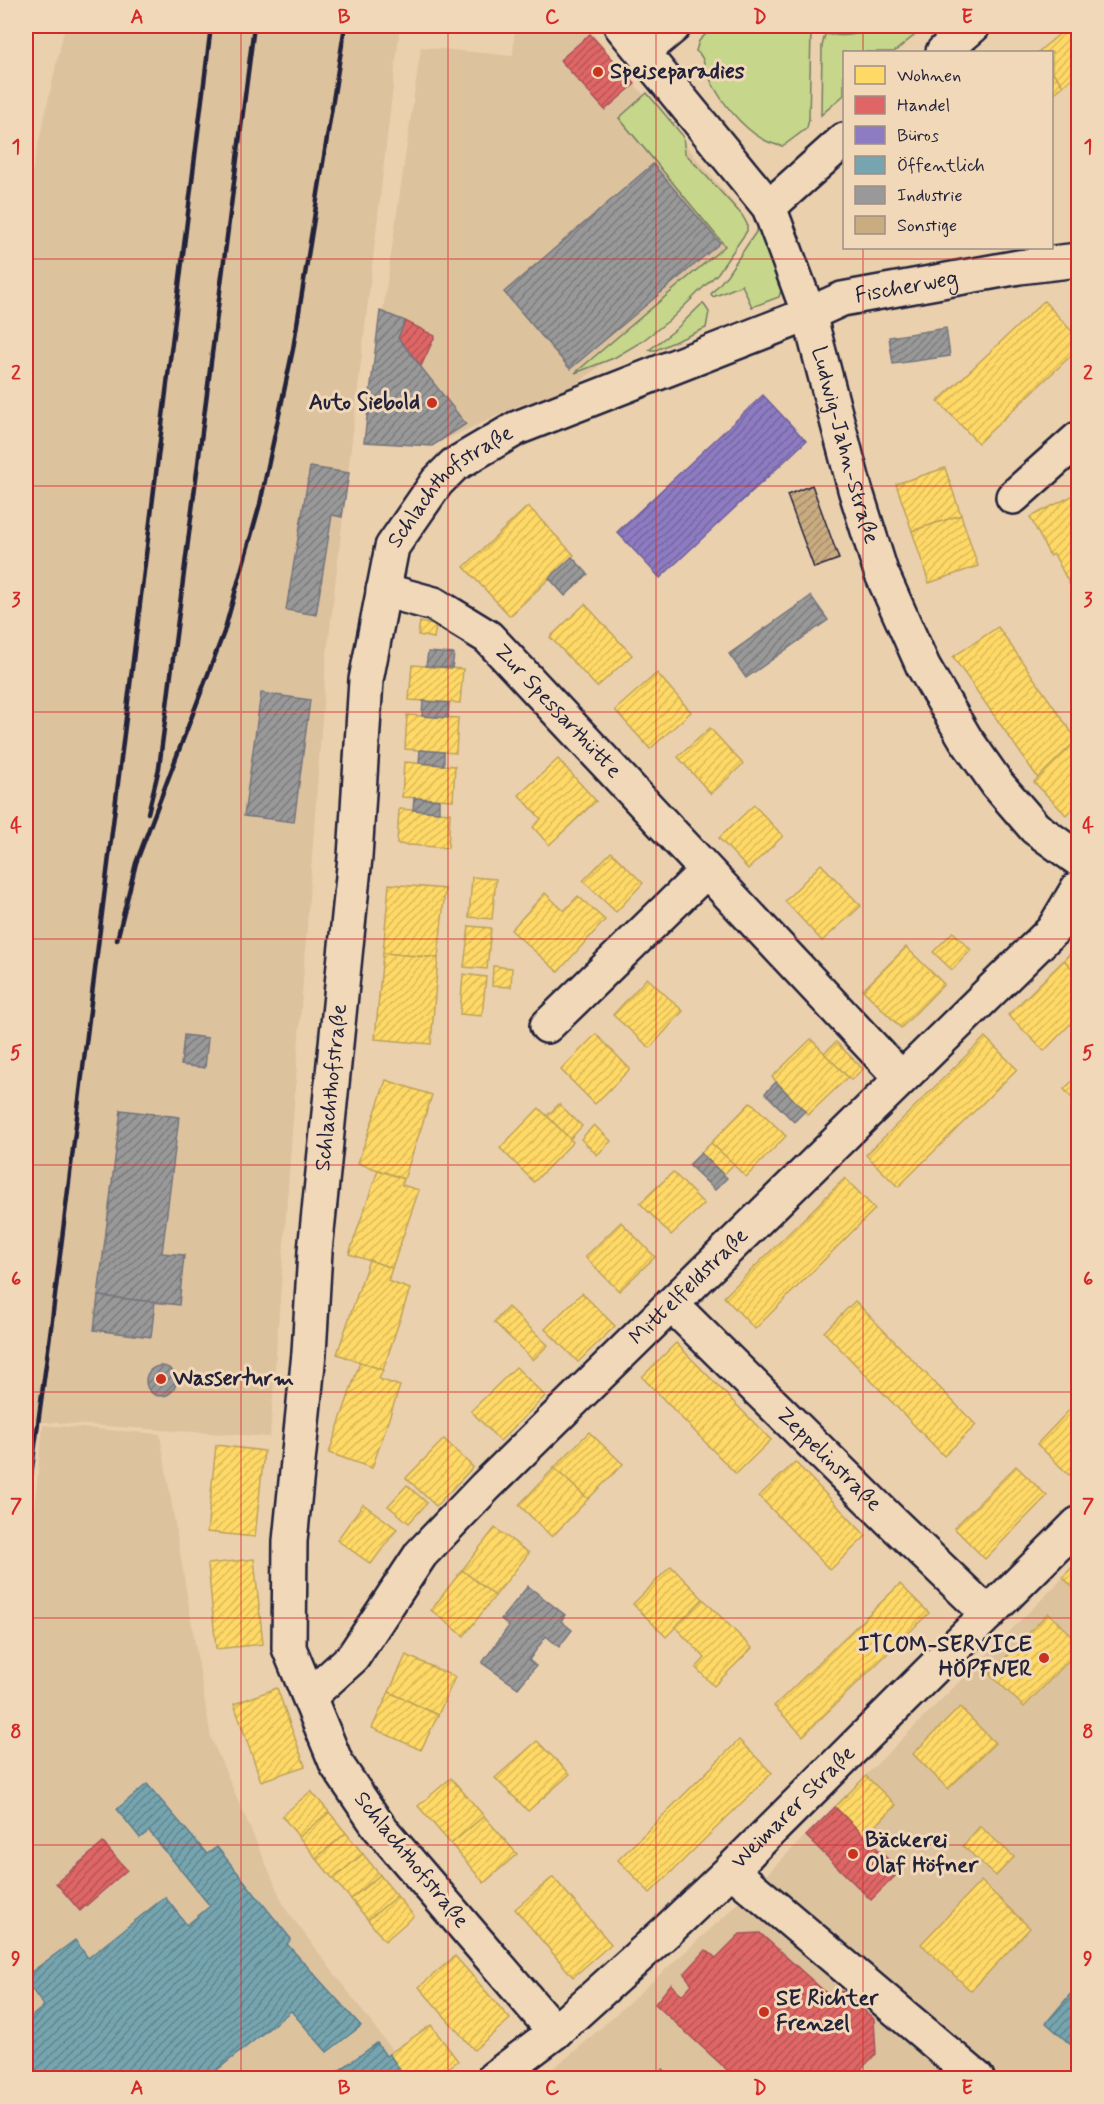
<svg xmlns="http://www.w3.org/2000/svg" width="1104" height="2104" font-family="Mynerve,sans-serif">
	<style>
		.built { fill: #ddc29e }
		.grass { fill: #c6d68a; stroke: #747c62; stroke-width: 1.5 }
		.homes { fill: url(#homes-hatch); stroke: #bda259; stroke-width: 1.5 }
		.shops { fill: url(#shops-hatch); stroke: #a75259; stroke-width: 1.5 }
		.offices { fill: url(#offices-hatch); stroke: #6e619a; stroke-width: 1.5 }
		.public { fill: url(#public-hatch); stroke: #5d7e8c; stroke-width: 1.5 }
		.industry { fill: url(#industry-hatch); stroke: #75757d; stroke-width: 1.5 }
		.building { fill: url(#building-hatch); stroke: #22223b; stroke-width: 1.5 }
		.lines { fill: none; stroke-linecap: round; stroke-linejoin: round }
		.minor-casing { stroke: #22223b; stroke-width: 38 }
		.minor { stroke: #f1d8b9; stroke-width: 33 }
		.rail { stroke: #22223b; stroke-width: 4.5 }
		.grid { fill: none; stroke: #d62828; stroke-width: 1.5; stroke-opacity: 0.55 }
		.poi-dot { fill: #c8321e; stroke: #f1d8b9; stroke-width: 2 }
		.labels { text-anchor: middle; dominant-baseline: central; stroke-width: 6; stroke-linejoin: round; paint-order: stroke }
		.poi-label { font-size: 22px; font-weight: bold; fill: #22223b; stroke: #f1d8b9; text-anchor: start }
		.street-label { font-size: 22px; fill: #22223b; stroke: #f1d8b9 }
		.neatline { fill: none; stroke: #d62828; stroke-width: 2 }
		.grid-label { font-size: 20px; text-anchor: middle; font-weight: bold; fill: #d62828 }
	</style>
	<defs>
		<pattern id="homes-hatch" width="6" height="6" patternUnits="userSpaceOnUse" patternTransform="scale(1.5)"><rect width="6" height="6" fill="#ffd966"/><path d="M-1 1l2-2M0 6l6-6M5 7l2-2" fill="none" stroke="#daba59"/></pattern>
		<pattern id="shops-hatch" width="6" height="6" patternUnits="userSpaceOnUse" patternTransform="scale(1.5)"><rect width="6" height="6" fill="#e06666"/><path d="M-1 1l2-2M0 6l6-6M5 7l2-2" fill="none" stroke="#b55455"/></pattern>
		<pattern id="offices-hatch" width="6" height="6" patternUnits="userSpaceOnUse" patternTransform="scale(1.5)"><rect width="6" height="6" fill="#8e7cc3"/><path d="M-1 1l2-2M0 6l6-6M5 7l2-2" fill="none" stroke="#7465a0"/></pattern>
		<pattern id="public-hatch" width="6" height="6" patternUnits="userSpaceOnUse" patternTransform="scale(1.5)"><rect width="6" height="6" fill="#76a5af"/><path d="M-1 1l2-2M0 6l6-6M5 7l2-2" fill="none" stroke="#608690"/></pattern>
		<pattern id="industry-hatch" width="6" height="6" patternUnits="userSpaceOnUse" patternTransform="scale(1.5)"><rect width="6" height="6" fill="#999"/><path d="M-1 1l2-2M0 6l6-6M5 7l2-2" fill="none" stroke="#7c7c7e"/></pattern>
		<pattern id="building-hatch" width="6" height="6" patternUnits="userSpaceOnUse" patternTransform="scale(1.5)"><rect width="6" height="6" fill="#caac81"/><path d="M-1 1l2-2M0 6l6-6M5 7l2-2" fill="none" stroke="#a48c6b"/></pattern>
	</defs>
	<rect width="100%" height="100%" fill="#ebd0ae"/>
	<filter id="ink" filterUnits="userSpaceOnUse"><feTurbulence type="fractalNoise" baseFrequency=".0167" numOctaves="2"/><feDisplacementMap in="SourceGraphic" scale="12" xChannelSelector="R" yChannelSelector="G"/><feConvolveMatrix kernelMatrix="1 2 1 2 8 2 1 2 1" color-interpolation-filters="sRGB"/></filter>
	<g filter="url(#ink)">
		<g class="built">
			<polygon points="65,26 400,26 326,663 270,1437 26,1421 26,1070 31,1026 26,953 26,198"/>
			<polygon points="515,26 586,26 738,208 743,227 717,268 573,388 518,406 432,446 364,442 421,47 513,56"/>
			<polygon points="43,1425 160,1434 211,1738 285,1908 413,2078 26,2078 26,1588"/>
			<polygon points="1078,1563 1078,2078 540,2078 574,2052 727,1914"/>
		</g>
		<g class="grass">
			<path d="M714,26H795L811,32L809,119L807,128L783,146C752,143 720,102 708,75C703,65 705,57 696,51L699,41Z"/>
			<path d="M876,26H926L894,52H844V95L821,115L822,46L825,34C842,37 861,35 876,26Z"/>
			<polygon points="647,93 683,136 685,153 742,215 747,224 747,231 718,273 671,319 641,342 614,358 575,373 725,246 619,118"/>
			<path d="M764,228C772,249 788,276 779,297L752,307L742,285L713,297L711,294L727,275L758,229Z"/>
			<polygon points="703,303 709,312 706,328 656,350 649,350 675,330"/>
		</g>
		<g class="homes">
			<polygon points="1069,26 1078,26 1078,73 1063,86 1052,71 1052,52 1038,52"/>
			<polygon points="1052,71 1063,86 1052,95"/>
			<polygon points="1044,301 1078,338 1078,349 978,443 938,401"/>
			<polygon points="945,468 961,515 912,531 896,484"/>
			<polygon points="1078,493 1078,601 1054,554 1050,556 1030,517"/>
			<polygon points="528,506 574,555 510,616 464,567"/>
			<polygon points="961,515 978,566 929,583 912,531"/>
			<polygon points="585,604 632,655 597,687 550,637"/>
			<polygon points="420,622 436,626 434,638 418,635"/>
			<polygon points="998,627 1077,740 1038,778 953,657"/>
			<polygon points="412,665 463,669 460,703 409,700"/>
			<polygon points="657,673 691,712 650,749 615,710"/>
			<polygon points="407,715 458,718 456,753 405,749"/>
			<polygon points="710,728 743,764 711,794 678,757"/>
			<polygon points="1077,740 1078,742 1078,803 1066,815 1034,782"/>
			<polygon points="558,759 596,801 549,845 533,827 541,819 519,795"/>
			<polygon points="404,762 455,766 453,800 402,797"/>
			<polygon points="754,805 783,836 748,869 719,838"/>
			<polygon points="399,809 450,813 448,848 397,844"/>
			<polygon points="611,852 643,883 616,912 583,881"/>
			<polygon points="821,864 861,906 822,941 785,901"/>
			<polygon points="472,877 496,879 492,919 469,917"/>
			<polygon points="389,884 445,889 438,958 383,953"/>
			<polygon points="545,893 564,911 578,896 605,920 558,972 511,930"/>
			<polygon points="469,926 491,928 487,969 464,967"/>
			<polygon points="953,932 971,950 952,970 933,952"/>
			<polygon points="1078,945 1078,975 1064,960"/>
			<polygon points="906,947 944,984 901,1028 863,990"/>
			<polygon points="383,953 438,958 431,1044 375,1039"/>
			<polygon points="1064,960 1078,975 1078,1016 1044,1051 1008,1015"/>
			<polygon points="493,966 512,968 511,987 492,986"/>
			<polygon points="463,974 486,977 482,1016 460,1014"/>
			<polygon points="647,978 683,1011 650,1048 613,1015"/>
			<polygon points="596,1034 630,1069 595,1104 561,1070"/>
			<polygon points="985,1037 1017,1069 898,1187 866,1155"/>
			<polygon points="811,1039 848,1077 808,1115 772,1077"/>
			<polygon points="836,1042 863,1069 851,1080 824,1053"/>
			<polygon points="1078,1076 1078,1105 1064,1089"/>
			<polygon points="386,1080 432,1095 404,1179 358,1163"/>
			<polygon points="751,1102 786,1136 746,1177 711,1143"/>
			<polygon points="559,1104 582,1126 570,1139 547,1116"/>
			<polygon points="539,1108 573,1142 534,1182 500,1148"/>
			<polygon points="594,1125 611,1141 597,1155 581,1139"/>
			<polygon points="711,1143 734,1164 723,1175 701,1153"/>
			<polygon points="378,1170 404,1179 402,1185 419,1190 392,1268 349,1254"/>
			<polygon points="673,1172 704,1204 671,1235 640,1203"/>
			<polygon points="845,1178 875,1209 755,1329 724,1297"/>
			<polygon points="621,1222 655,1257 619,1291 585,1257"/>
			<polygon points="369,1260 392,1268 388,1281 410,1289 383,1370 337,1354"/>
			<polygon points="582,1293 615,1326 578,1362 545,1329"/>
			<polygon points="855,1301 976,1425 944,1456 824,1332"/>
			<polygon points="508,1307 548,1345 533,1360 494,1322"/>
			<polygon points="676,1343 771,1440 736,1474 642,1377"/>
			<polygon points="360,1362 383,1370 379,1379 400,1386 372,1468 329,1453"/>
			<polygon points="516,1367 545,1396 500,1441 471,1411"/>
			<polygon points="1078,1401 1078,1466 1069,1475 1037,1444"/>
			<polygon points="589,1432 623,1464 588,1499 554,1468"/>
			<polygon points="444,1439 473,1467 436,1506 406,1478"/>
			<polygon points="216,1445 264,1451 255,1537 207,1532"/>
			<polygon points="795,1462 866,1536 830,1570 759,1496"/>
			<polygon points="1016,1466 1047,1496 985,1559 954,1528"/>
			<polygon points="554,1468 588,1499 552,1537 519,1505"/>
			<polygon points="407,1485 427,1503 409,1523 388,1506"/>
			<polygon points="363,1504 397,1529 371,1564 337,1540"/>
			<polygon points="495,1528 529,1553 495,1596 462,1570"/>
			<polygon points="254,1559 263,1644 216,1649 208,1564"/>
			<polygon points="1078,1561 1078,1593 1063,1577"/>
			<polygon points="671,1566 703,1599 666,1637 633,1604"/>
			<polygon points="462,1570 495,1596 464,1636 431,1610"/>
			<polygon points="900,1584 929,1613 803,1736 774,1706"/>
			<polygon points="703,1599 752,1648 714,1686 696,1668 705,1658 675,1627"/>
			<polygon points="1048,1613 1078,1642 1078,1651 1024,1707 990,1674"/>
			<polygon points="406,1655 455,1677 438,1715 389,1692"/>
			<polygon points="277,1688 305,1766 261,1781 234,1704"/>
			<polygon points="389,1692 438,1715 421,1750 372,1728"/>
			<polygon points="960,1707 995,1743 948,1789 913,1754"/>
			<polygon points="739,1740 772,1773 650,1893 618,1860"/>
			<polygon points="537,1741 570,1774 528,1811 495,1778"/>
			<polygon points="866,1776 896,1805 865,1837 835,1807"/>
			<polygon points="451,1778 484,1816 451,1844 418,1806"/>
			<polygon points="311,1791 329,1812 299,1837 282,1816"/>
			<polygon points="329,1812 346,1833 316,1858 299,1837"/>
			<polygon points="484,1816 517,1854 484,1883 451,1844"/>
			<polygon points="980,1826 1014,1857 996,1876 963,1846"/>
			<polygon points="346,1833 363,1854 333,1879 316,1858"/>
			<polygon points="363,1854 380,1875 351,1899 333,1879"/>
			<polygon points="380,1875 397,1896 368,1920 351,1899"/>
			<polygon points="553,1877 611,1944 573,1977 515,1909"/>
			<polygon points="981,1881 1030,1928 971,1991 921,1944"/>
			<polygon points="397,1896 414,1916 385,1941 368,1920"/>
			<polygon points="455,1956 510,2019 474,2050 419,1987"/>
			<polygon points="431,2025 458,2061 433,2078 406,2078 389,2054"/>
		</g>
		<g class="shops">
			<polygon points="590,34 635,84 605,110 560,60"/>
			<polygon points="405,321 435,336 421,366 398,338"/>
			<polygon points="835,1807 900,1871 871,1900 806,1836"/>
			<polygon points="103,1843 127,1870 80,1911 56,1883"/>
			<polygon points="760,1933 824,1991 832,1997 842,1991 874,2019 876,2054 852,2078 845,2078 839,2074 835,2078 736,2078 655,2004 671,1984 682,1995 692,1984 684,1974 706,1950 716,1958 740,1934"/>
			<polygon points="663,2069 673,2078 654,2078"/>
		</g>
		<polygon class="offices" points="763,395 806,441 660,578 617,532"/>
		<g class="public">
			<polygon points="147,1784 207,1854 217,1847 291,1939 287,1944 361,2026 327,2052 291,2011 207,2078 26,2078 26,2021 44,2006 26,1981 26,1976 75,1940 88,1958 165,1897 187,1925 210,1906 149,1831 140,1838 117,1809"/>
			<polygon points="1078,1985 1078,2051 1046,2023"/>
			<polygon points="377,2043 386,2056 389,2054 406,2078 329,2078"/>
		</g>
		<g class="industry">
			<polygon points="653,164 720,243 570,369 504,292"/>
			<polygon points="380,311 405,321 398,338 466,424 432,446 364,442"/>
			<polygon points="946,328 950,356 893,364 889,337"/>
			<polygon points="310,467 349,473 342,517 332,515 316,615 286,610"/>
			<polygon points="572,557 588,574 565,596 549,578"/>
			<polygon points="811,596 828,620 746,678 729,654"/>
			<polygon points="428,652 454,654 452,668 426,666"/>
			<polygon points="261,693 310,700 294,822 244,816"/>
			<polygon points="423,701 449,703 448,718 422,716"/>
			<polygon points="420,750 444,752 444,765 419,763"/>
			<polygon points="414,798 439,800 439,812 413,810"/>
			<polygon points="184,1035 208,1038 205,1068 181,1065"/>
			<polygon points="776,1082 805,1111 794,1122 765,1093"/>
			<polygon points="121,1110 179,1117 162,1253 184,1255 179,1305 98,1296"/>
			<polygon points="701,1153 727,1178 715,1190 689,1165"/>
			<polygon points="98,1296 155,1302 151,1337 94,1330"/>
			<circle cx="161" cy="1381" r="15"/>
			<polygon points="528,1586 565,1615 561,1621 572,1630 559,1647 546,1636 529,1660 536,1666 518,1688 482,1663 509,1626 501,1619"/>
		</g>
		<polygon class="building" points="812,485 839,559 814,568 787,495"/>
		<g class="lines">
			<g class="minor-casing">
				<g id="minor">
					<path id="s1" d="M621,26L769,207L809,314L855,489L881,572L923,666L965,738L998,785L1035,828L1078,859"/>
					<polyline points="643,52 674,26"/>
					<polyline points="943,52 973,26"/>
					<polyline points="769,207 844,140"/>
					<polyline points="1013,497 1078,439"/>
					<path id="s2" d="M383,590L434,604L488,637L901,1078"/>
					<polyline points="547,1026 706,871"/>
					<path id="s3" d="M672,1305L890,1520L988,1614"/>
					<path id="s4" d="M310,1696L353,1657L421,1554L485,1487L1053,930L1078,888"/>
					<polyline points="731,1870 977,2078"/>
					<path id="s5" d="M555,2032L379,1827L337,1765L289,1648L290,1541L309,1353L315,1251L355,857L366,680L392,547L437,482L454,465L517,428L809,314L842,299L1019,267L1078,260"/>
					<path id="s6" d="M494,2078L555,2032L668,1930L731,1870L1078,1524"/>
				</g>
			</g>
			<use href="#minor" class="minor"/>
			<g class="rail">
				<polyline points="148,813 159,768 254,26"/>
				<polyline points="117,940 136,863 224,632 260,504 293,349 345,26"/>
				<polyline points="26,1512 52,1320 211,26"/>
			</g>
		</g>
	</g>
	<path class="grid" d="M241,26V2078M448,26V2078M656,26V2078M863,26V52M863,248V2078M26,259H1078M26,486H1078M26,712H1078M26,939H1078M26,1165H1078M26,1392H1078M26,1618H1078M26,1845H1078"/>
	<g class="poi-dot">
		<circle cx="598" cy="72" r="6"/>
		<circle cx="432" cy="403" r="6"/>
		<circle cx="161" cy="1379" r="6"/>
		<circle cx="1044" cy="1658" r="6"/>
		<circle cx="853" cy="1854" r="6"/>
		<circle cx="764" cy="2012" r="6"/>
	</g>
	<g class="labels">
		<g class="poi-label">
			<text x="610" y="72">Speiseparadies</text>
			<text x="420" y="403" text-anchor="end">Auto Siebold</text>
			<text x="173" y="1379">Wasserturm</text>
			<text x="1032" y="1645" text-anchor="end">ITCOM-SERVICE<tspan x="1032" dy="25">HÖPFNER</tspan></text>
			<text x="865" y="1841">Bäckerei<tspan x="865" dy="25">Olaf Höfner</tspan></text>
			<text x="776" y="1999">SE Richter<tspan x="776" dy="25">Frenzel</tspan></text>
		</g>
		<g class="street-label">
			<text stroke="none"><textPath href="#s5" startOffset="2170">Fischerweg</textPath></text>
			<text stroke="none"><textPath href="#s1" startOffset="484">Ludwig-Jahn-Straße</textPath></text>
			<text stroke="none"><textPath href="#s5" startOffset="1664">Schlachthofstraße</textPath></text>
			<text stroke="none"><textPath href="#s2" startOffset="218">Zur Spessarthütte</textPath></text>
			<text stroke="none"><textPath href="#s5" startOffset="1034">Schlachthofstraße</textPath></text>
			<text stroke="none"><textPath href="#s4" startOffset="560">Mittelfeldstraße</textPath></text>
			<text stroke="none"><textPath href="#s3" startOffset="220">Zeppelinstraße</textPath></text>
			<text stroke="none"><textPath href="#s6" startOffset="404">Weimarer Straße</textPath></text>
			<text transform="translate(411 1860) rotate(51)">Schlachthofstraße</text>
		</g>
	</g>
	<rect width="1104" height="2104" fill="none" stroke="#f1d8b9" stroke-width="66"/>
	<rect x="843" y="51" width="210" height="198" fill="#f1d8b9" stroke="#9e8f87" stroke-width="1.5"/>
	<rect x="855" y="66" width="30" height="18" fill="#ffd966" stroke="#9e8f87" stroke-width="1.5"/>
	<text x="897" y="81" font-size="18" fill="#22223b">Wohnen</text>
	<rect x="855" y="96" width="30" height="18" fill="#e06666" stroke="#9e8f87" stroke-width="1.5"/>
	<text x="897" y="111" font-size="18" fill="#22223b">Handel</text>
	<rect x="855" y="126" width="30" height="18" fill="#8e7cc3" stroke="#9e8f87" stroke-width="1.5"/>
	<text x="897" y="141" font-size="18" fill="#22223b">Büros</text>
	<rect x="855" y="156" width="30" height="18" fill="#76a5af" stroke="#9e8f87" stroke-width="1.5"/>
	<text x="897" y="171" font-size="18" fill="#22223b">Öffentlich</text>
	<rect x="855" y="186" width="30" height="18" fill="#999999" stroke="#9e8f87" stroke-width="1.5"/>
	<text x="897" y="201" font-size="18" fill="#22223b">Industrie</text>
	<rect x="855" y="216" width="30" height="18" fill="#caac81" stroke="#9e8f87" stroke-width="1.5"/>
	<text x="897" y="231" font-size="18" fill="#22223b">Sonstige</text>
	<rect x="33" y="33" width="1038" height="2038" class="neatline"/>
	<g class="grid-label">
		<text x="137" y="23">A</text>
		<text x="344" y="23">B</text>
		<text x="552" y="23">C</text>
		<text x="760" y="23">D</text>
		<text x="967" y="23">E</text>
		<text x="16" y="153">1</text>
		<text x="1088" y="153">1</text>
		<text x="16" y="379">2</text>
		<text x="1088" y="379">2</text>
		<text x="16" y="606">3</text>
		<text x="1088" y="606">3</text>
		<text x="16" y="832">4</text>
		<text x="1088" y="832">4</text>
		<text x="16" y="1059">5</text>
		<text x="1088" y="1059">5</text>
		<text x="16" y="1285">6</text>
		<text x="1088" y="1285">6</text>
		<text x="16" y="1512">7</text>
		<text x="1088" y="1512">7</text>
		<text x="16" y="1738">8</text>
		<text x="1088" y="1738">8</text>
		<text x="16" y="1965">9</text>
		<text x="1088" y="1965">9</text>
		<text x="137" y="2094">A</text>
		<text x="344" y="2094">B</text>
		<text x="552" y="2094">C</text>
		<text x="760" y="2094">D</text>
		<text x="967" y="2094">E</text>
	</g>
</svg>
